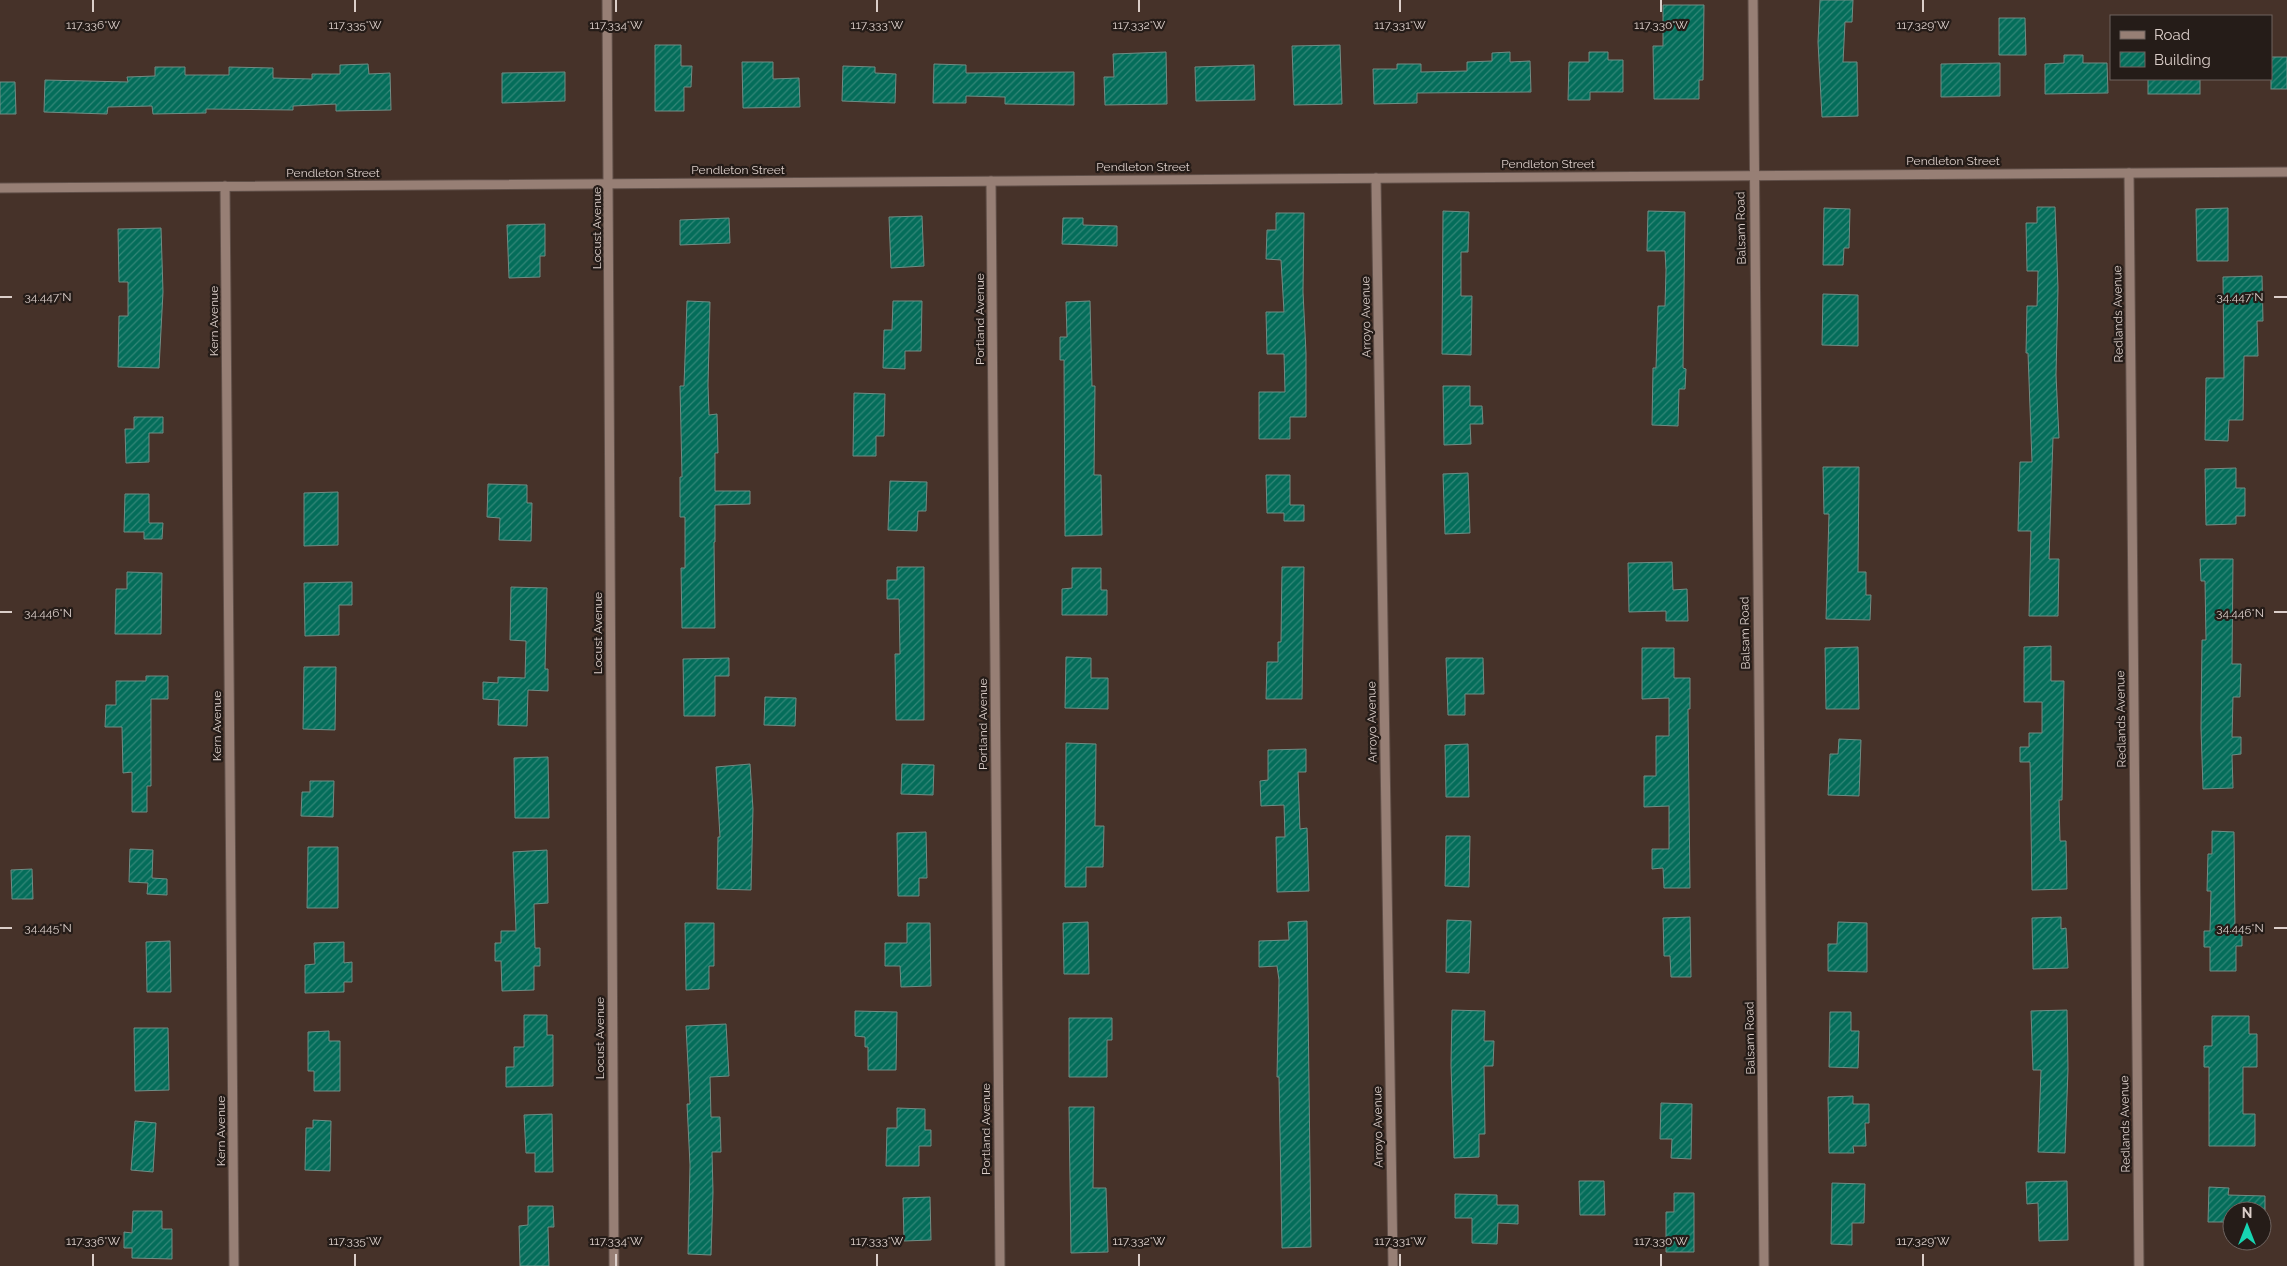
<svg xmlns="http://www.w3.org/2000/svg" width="2287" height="1266" font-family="Raleway,sans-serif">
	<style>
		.building { fill: url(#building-hatch); stroke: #708c84 }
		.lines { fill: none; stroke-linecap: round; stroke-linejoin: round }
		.minor-casing { stroke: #604f48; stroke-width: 11 }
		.minor { stroke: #977f75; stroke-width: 9 }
		.ticks { fill: none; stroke: #dbcec9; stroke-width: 2 }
		.labels { text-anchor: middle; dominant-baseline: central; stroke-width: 4.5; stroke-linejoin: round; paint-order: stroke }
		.street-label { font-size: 12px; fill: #dbcec9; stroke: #251c18 }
		.ticks-label { font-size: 12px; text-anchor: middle; fill: #dbcec9; stroke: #251c18; stroke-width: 4.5; stroke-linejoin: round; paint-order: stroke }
	</style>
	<defs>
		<pattern id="building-hatch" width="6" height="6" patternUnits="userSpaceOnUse" patternTransform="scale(1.25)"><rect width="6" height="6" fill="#046d5a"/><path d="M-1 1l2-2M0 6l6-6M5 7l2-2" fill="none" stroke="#348778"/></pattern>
	</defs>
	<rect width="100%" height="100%" fill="#463229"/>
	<g class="building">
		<polygon points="1820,0 1853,0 1852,22 1845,22 1843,62 1857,62 1858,116 1822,117 1818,42"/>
		<polygon points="1663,5 1704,5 1703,80 1699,80 1699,99 1654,99 1653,46 1663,46"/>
		<polygon points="1999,18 2025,18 2026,55 1999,55"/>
		<polygon points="655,45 681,45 681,66 692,66 691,87 684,87 684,111 655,111"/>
		<polygon points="1340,45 1342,104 1294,105 1292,46"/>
		<polygon points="1166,52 1167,104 1105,105 1104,77 1114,77 1113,54"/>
		<polygon points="1510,52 1510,62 1530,61 1531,92 1417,93 1417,103 1374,104 1373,69 1397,69 1397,64 1421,64 1421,72 1467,71 1467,62 1492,61 1492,53"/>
		<polygon points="1589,52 1608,52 1608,60 1623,60 1623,92 1590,92 1590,100 1568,100 1569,62 1589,62"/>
		<polygon points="2064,55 2083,55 2083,63 2107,63 2108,93 2045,94 2045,64 2064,63"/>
		<rect x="2271" y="57" width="16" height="32"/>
		<polygon points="742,62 773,62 773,79 799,78 800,107 743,108"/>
		<polygon points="2000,63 2000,96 1941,97 1941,64"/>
		<polygon points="368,64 369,74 390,73 391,110 336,111 336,104 293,106 293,110 206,109 206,113 153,114 152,106 108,107 107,114 44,112 45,80 128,82 127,77 155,76 155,67 185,67 185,75 229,75 229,67 273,68 273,78 312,79 312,74 340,74 340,65"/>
		<polygon points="934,64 966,65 966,73 1074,72 1074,105 1005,104 1005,97 966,96 966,103 933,103"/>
		<polygon points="1254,65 1255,100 1196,101 1195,67"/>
		<polygon points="843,66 875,67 875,73 896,74 895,103 842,101"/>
		<polygon points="565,72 565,101 502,103 502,73"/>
		<rect x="2148" y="79" width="52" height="15"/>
		<polygon points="0,82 15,82 16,114 0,114"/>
		<polygon points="2037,207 2055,207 2058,288 2056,375 2059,438 2053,438 2049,559 2059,559 2058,616 2029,616 2031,531 2018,531 2020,462 2032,462 2028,353 2026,353 2027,306 2037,306 2038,271 2027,271 2026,223 2037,223"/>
		<polygon points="1824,208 1850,209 1849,248 1844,248 1843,265 1823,265"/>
		<polygon points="2228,208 2228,261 2197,261 2196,209"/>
		<polygon points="1443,211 1469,212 1468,252 1461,252 1461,296 1472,296 1471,355 1442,354"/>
		<polygon points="1648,211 1685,212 1683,368 1686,369 1685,389 1679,389 1678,426 1652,425 1653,368 1656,368 1658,306 1665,306 1666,270 1665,251 1647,251"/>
		<polygon points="1276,213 1304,213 1303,292 1306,353 1306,417 1290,417 1290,439 1259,439 1259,392 1285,392 1284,354 1267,354 1266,312 1284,312 1281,260 1266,259 1267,230 1276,230"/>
		<polygon points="922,216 924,266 891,268 889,217"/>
		<polygon points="729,218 730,243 680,245 680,220"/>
		<polygon points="1063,218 1083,218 1083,225 1117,226 1117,246 1062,244"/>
		<polygon points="545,224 545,256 540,256 540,277 509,278 507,225"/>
		<polygon points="161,228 163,292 159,368 118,367 119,316 128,316 128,282 119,282 118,229"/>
		<polygon points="2262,276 2263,321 2257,321 2258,356 2244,356 2243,420 2229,420 2228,441 2205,440 2206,378 2224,378 2223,277"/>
		<polygon points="1823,294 1858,295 1858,346 1822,345"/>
		<polygon points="687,301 710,302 708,385 709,415 717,414 718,453 715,453 715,491 750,491 750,504 715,505 715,542 714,542 715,628 682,628 681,568 685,568 685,517 680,517 680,477 682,477 680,386 684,386"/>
		<polygon points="893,301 922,301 921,351 905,351 905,369 883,368 884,330 892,330"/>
		<polygon points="1090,301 1092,386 1095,386 1094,475 1101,475 1102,535 1065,536 1064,360 1060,360 1060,337 1067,337 1066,302"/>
		<polygon points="1443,386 1470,386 1470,406 1482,406 1483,424 1470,424 1471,444 1444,445"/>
		<polygon points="854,393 885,394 884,436 876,436 876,456 853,456"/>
		<polygon points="134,417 163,417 163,433 149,433 149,462 126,463 125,429 134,429"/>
		<polygon points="1823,467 1859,467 1858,572 1866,572 1866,595 1871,595 1870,620 1826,619 1829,514 1824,514"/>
		<polygon points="2236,468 2236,488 2245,488 2245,516 2236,516 2236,524 2206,525 2205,469"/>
		<polygon points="1468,473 1470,533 1445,534 1443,474"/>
		<polygon points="1266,475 1290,475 1290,505 1304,505 1304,521 1284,521 1284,513 1267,513"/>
		<polygon points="890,481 927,482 926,511 918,511 917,531 888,530"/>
		<polygon points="488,484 527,485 527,503 532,503 531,541 499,540 500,518 487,517"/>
		<polygon points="338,492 338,545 304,546 304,493"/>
		<polygon points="125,494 149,494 149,523 163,523 162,539 144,539 144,532 124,532"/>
		<polygon points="2200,559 2233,559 2232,664 2241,664 2240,697 2233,697 2232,737 2241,737 2241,754 2232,755 2233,788 2203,789 2201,728 2202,640 2206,640 2205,581 2201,581"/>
		<polygon points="1672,562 1673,590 1687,589 1688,621 1666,621 1666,611 1629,612 1628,563"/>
		<polygon points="897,567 924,567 924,720 896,720 895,654 900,654 899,599 887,599 887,580 897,580"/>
		<polygon points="1282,567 1304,567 1302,699 1266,699 1267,662 1278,662 1278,642 1281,642"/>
		<polygon points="1072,568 1101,568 1101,590 1107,590 1107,615 1062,615 1062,589 1072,588"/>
		<polygon points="127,572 162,573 161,634 115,634 116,589 127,589"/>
		<polygon points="352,582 352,605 339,605 339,635 305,636 304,583"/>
		<polygon points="511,587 547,588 545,669 548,669 548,691 528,690 527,726 498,725 499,700 483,699 483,682 498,683 498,677 525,678 526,641 510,640"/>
		<polygon points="2051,646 2051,681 2064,681 2062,800 2059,800 2060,841 2066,841 2067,889 2032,890 2030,762 2020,762 2020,747 2029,747 2029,733 2042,733 2042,702 2024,702 2024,647"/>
		<polygon points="1858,647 1859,709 1826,709 1825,648"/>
		<polygon points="1642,648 1674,648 1674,678 1690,678 1690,709 1688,709 1690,888 1664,888 1663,868 1652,869 1652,849 1669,849 1669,806 1644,807 1644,776 1656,776 1656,736 1669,736 1669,698 1642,699"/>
		<polygon points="1066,657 1091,658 1091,678 1108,678 1108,709 1065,708"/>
		<polygon points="729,658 729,676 715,676 715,716 684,716 683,659"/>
		<polygon points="1446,658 1483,658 1484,694 1465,694 1465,715 1448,715"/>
		<polygon points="304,667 336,667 335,730 303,729"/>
		<polygon points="146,676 168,676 168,699 151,699 151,786 147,786 147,812 132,812 132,772 123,773 122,727 105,727 106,705 116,705 116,681 146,681"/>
		<polygon points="765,697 796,698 795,726 764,725"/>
		<polygon points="1839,739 1861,740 1859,796 1828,795 1830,754 1838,754"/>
		<polygon points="1066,743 1096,744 1095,826 1104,826 1103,867 1086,867 1086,887 1065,887"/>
		<polygon points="1468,744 1469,797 1446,797 1445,745"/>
		<polygon points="1306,749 1306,772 1298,772 1300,829 1307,828 1309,891 1277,892 1276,837 1285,837 1284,805 1261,806 1260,781 1268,780 1268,750"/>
		<polygon points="548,757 549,818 515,818 514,758"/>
		<polygon points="750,764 753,809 751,890 717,889 718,837 720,837 716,767"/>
		<polygon points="902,764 934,765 933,795 901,794"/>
		<polygon points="310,781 334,781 333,817 301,816 302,792 310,792"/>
		<polygon points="2212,831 2234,832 2235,928 2242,928 2242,946 2236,946 2236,971 2210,971 2210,947 2204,947 2204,931 2210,931 2211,891 2207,891 2208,854 2212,854"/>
		<polygon points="926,832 927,878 919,878 919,896 898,896 897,833"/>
		<polygon points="1446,836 1470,836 1469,887 1445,886"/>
		<polygon points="308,847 338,847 338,908 307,908"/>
		<polygon points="130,849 153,850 152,878 167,879 167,895 147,894 148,883 129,882"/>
		<polygon points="547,850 548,903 534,904 535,948 540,948 540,966 534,966 534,990 502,991 501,961 495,961 495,943 501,943 501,931 516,931 513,852"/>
		<polygon points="32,869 33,899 12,899 11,870"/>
		<polygon points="1690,917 1691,977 1671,977 1670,956 1664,956 1663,918"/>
		<polygon points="2061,917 2061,929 2066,928 2068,968 2033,969 2032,918"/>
		<polygon points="1447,920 1471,921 1469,973 1446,972"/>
		<polygon points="1307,921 1311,1247 1282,1248 1279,1077 1277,1077 1279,980 1277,966 1259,967 1259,941 1289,940 1288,922"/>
		<polygon points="1088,922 1089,974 1064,974 1063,923"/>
		<polygon points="1838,922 1867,923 1867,972 1828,971 1828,944 1837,944"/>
		<polygon points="685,923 714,923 714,966 709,966 709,989 686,990"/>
		<polygon points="907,923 930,923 931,986 901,987 900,966 885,966 885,943 907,943"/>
		<polygon points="170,941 171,992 147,992 146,942"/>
		<polygon points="344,942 344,963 352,962 352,982 344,982 344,992 305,993 305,965 315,964 314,943"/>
		<polygon points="1452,1010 1485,1011 1484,1041 1494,1041 1493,1066 1484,1066 1485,1134 1479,1134 1479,1157 1454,1158 1451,1065"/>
		<polygon points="2067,1010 2068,1069 2065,1153 2038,1152 2041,1070 2033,1070 2031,1011"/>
		<polygon points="855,1011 897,1012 896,1070 868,1070 868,1047 865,1047 865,1037 855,1036"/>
		<polygon points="1830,1012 1851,1012 1851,1031 1859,1031 1858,1068 1829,1067"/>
		<polygon points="524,1015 547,1015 547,1035 553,1035 553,1086 506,1087 506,1067 514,1067 514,1047 524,1047"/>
		<polygon points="2212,1016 2249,1016 2249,1034 2257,1034 2257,1067 2243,1067 2243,1114 2255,1114 2255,1146 2209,1146 2209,1067 2204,1067 2204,1046 2212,1046"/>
		<polygon points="1069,1018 1112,1018 1112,1040 1107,1040 1107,1077 1069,1077"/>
		<polygon points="726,1024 729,1076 710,1077 711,1117 720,1117 721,1152 712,1152 713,1192 711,1255 688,1254 690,1165 687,1104 690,1104 686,1026"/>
		<polygon points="134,1028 168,1028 169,1090 135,1091"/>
		<polygon points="329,1031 329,1041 340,1041 340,1091 314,1091 314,1071 308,1071 308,1032"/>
		<polygon points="1853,1096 1853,1104 1869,1104 1869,1123 1865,1123 1866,1146 1853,1146 1854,1153 1829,1153 1828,1097"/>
		<polygon points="1661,1103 1692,1104 1691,1159 1671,1158 1672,1139 1660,1139"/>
		<polygon points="1069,1107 1094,1107 1093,1188 1106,1188 1108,1252 1071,1253"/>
		<polygon points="897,1108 925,1109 925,1130 931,1130 931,1146 919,1146 919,1166 886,1166 887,1128 897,1128"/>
		<polygon points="552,1114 553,1172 535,1172 535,1153 526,1153 524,1115"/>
		<polygon points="313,1120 331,1121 330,1171 305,1170 306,1128 313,1128"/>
		<polygon points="135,1121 156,1123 153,1172 131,1170"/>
		<polygon points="1579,1181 1604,1181 1605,1215 1580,1215"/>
		<polygon points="2067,1181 2068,1240 2039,1241 2038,1203 2027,1204 2026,1182"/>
		<polygon points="1832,1183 1865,1184 1864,1223 1852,1223 1852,1245 1831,1244"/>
		<polygon points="2209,1187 2229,1188 2228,1195 2265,1196 2265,1211 2232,1211 2232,1222 2208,1222"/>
		<polygon points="1674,1193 1694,1193 1694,1252 1666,1252 1666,1212 1674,1212"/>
		<polygon points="1455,1194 1497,1195 1497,1205 1518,1205 1518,1224 1498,1223 1497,1244 1472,1243 1472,1218 1455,1218"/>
		<polygon points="930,1197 931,1240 904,1241 903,1198"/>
		<polygon points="528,1206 553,1206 554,1227 548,1227 549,1266 520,1266 519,1226 528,1225"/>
		<polygon points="133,1211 162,1211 162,1229 172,1229 172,1259 132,1258 132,1248 124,1248 124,1232 132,1233"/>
	</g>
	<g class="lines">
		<g class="minor-casing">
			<g id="minor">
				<polyline points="607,0 614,1266"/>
				<polyline points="1753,0 1764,1266"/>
				<polyline points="2129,173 2139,1266"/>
				<polyline points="1376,178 1393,1266"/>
				<polyline points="991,181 1000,1266"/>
				<polyline points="225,186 234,1266"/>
				<polyline points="0,188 2287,172"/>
			</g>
		</g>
		<use href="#minor" class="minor"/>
	</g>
	<path class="ticks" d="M93,0V12M355,0V12M616,0V12M877,0V12M1139,0V12M1400,0V12M1661,0V12M1923,0V12M0,297H12M2274,297H2287M0,612H12M2274,612H2287M0,928H12M2274,928H2287M93,1254V1266M355,1254V1266M616,1254V1266M877,1254V1266M1139,1254V1266M1400,1254V1266M1661,1254V1266M1923,1254V1266"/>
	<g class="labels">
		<g class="street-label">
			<text x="1953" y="161">Pendleton Street</text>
			<text x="1548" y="164">Pendleton Street</text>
			<text x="1143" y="167">Pendleton Street</text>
			<text x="738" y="170">Pendleton Street</text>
			<text x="333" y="173">Pendleton Street</text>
			<text transform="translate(597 228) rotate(-90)">Locust Avenue</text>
			<text transform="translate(1741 228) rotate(-91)">Balsam Road</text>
			<text transform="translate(2118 314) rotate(-91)">Redlands Avenue</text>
			<text transform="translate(1366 317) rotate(-91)">Arroyo Avenue</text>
			<text transform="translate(980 319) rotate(-90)">Portland Avenue</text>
			<text transform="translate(214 321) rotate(-90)">Kern Avenue</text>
			<text transform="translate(598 633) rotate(-90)">Locust Avenue</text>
			<text transform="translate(1745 633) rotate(-91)">Balsam Road</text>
			<text transform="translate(2121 719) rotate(-91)">Redlands Avenue</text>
			<text transform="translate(1372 722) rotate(-91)">Arroyo Avenue</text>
			<text transform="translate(983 724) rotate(-90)">Portland Avenue</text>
			<text transform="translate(217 726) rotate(-90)">Kern Avenue</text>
			<text transform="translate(600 1038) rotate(-90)">Locust Avenue</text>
			<text transform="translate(1750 1038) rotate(-91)">Balsam Road</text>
			<text transform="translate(2125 1124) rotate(-91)">Redlands Avenue</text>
			<text transform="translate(1378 1127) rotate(-91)">Arroyo Avenue</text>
			<text transform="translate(986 1129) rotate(-90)">Portland Avenue</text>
			<text transform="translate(221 1131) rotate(-90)">Kern Avenue</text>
		</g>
	</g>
	<g class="ticks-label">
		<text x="93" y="29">117.336°W</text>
		<text x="355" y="29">117.335°W</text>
		<text x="616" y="29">117.334°W</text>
		<text x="877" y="29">117.333°W</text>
		<text x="1139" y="29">117.332°W</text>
		<text x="1400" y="29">117.331°W</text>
		<text x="1661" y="29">117.330°W</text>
		<text x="1923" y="29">117.329°W</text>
		<text x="48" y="301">34.447°N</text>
		<text x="2240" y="301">34.447°N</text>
		<text x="48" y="617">34.446°N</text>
		<text x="2240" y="617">34.446°N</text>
		<text x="48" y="932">34.445°N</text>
		<text x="2240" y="932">34.445°N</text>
		<text x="93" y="1245">117.336°W</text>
		<text x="355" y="1245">117.335°W</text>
		<text x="616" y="1245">117.334°W</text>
		<text x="877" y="1245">117.333°W</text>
		<text x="1139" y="1245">117.332°W</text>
		<text x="1400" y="1245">117.331°W</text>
		<text x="1661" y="1245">117.330°W</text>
		<text x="1923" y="1245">117.329°W</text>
	</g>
	<rect x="2110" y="15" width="162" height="65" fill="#251c18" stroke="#6e635f"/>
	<rect x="2120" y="31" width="25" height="8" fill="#977f75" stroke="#6e635f"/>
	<text x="2154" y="40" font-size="15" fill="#dbcec9">Road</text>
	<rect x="2120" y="52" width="25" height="15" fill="url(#building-hatch)" stroke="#6e635f"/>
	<text x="2154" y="65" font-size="15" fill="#dbcec9">Building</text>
	<g transform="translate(2247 1226)"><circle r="24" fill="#251c18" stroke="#6e635f"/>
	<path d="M0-4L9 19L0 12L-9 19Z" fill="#17d5b2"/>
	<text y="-8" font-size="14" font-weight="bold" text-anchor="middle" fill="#dbcec9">N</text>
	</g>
</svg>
